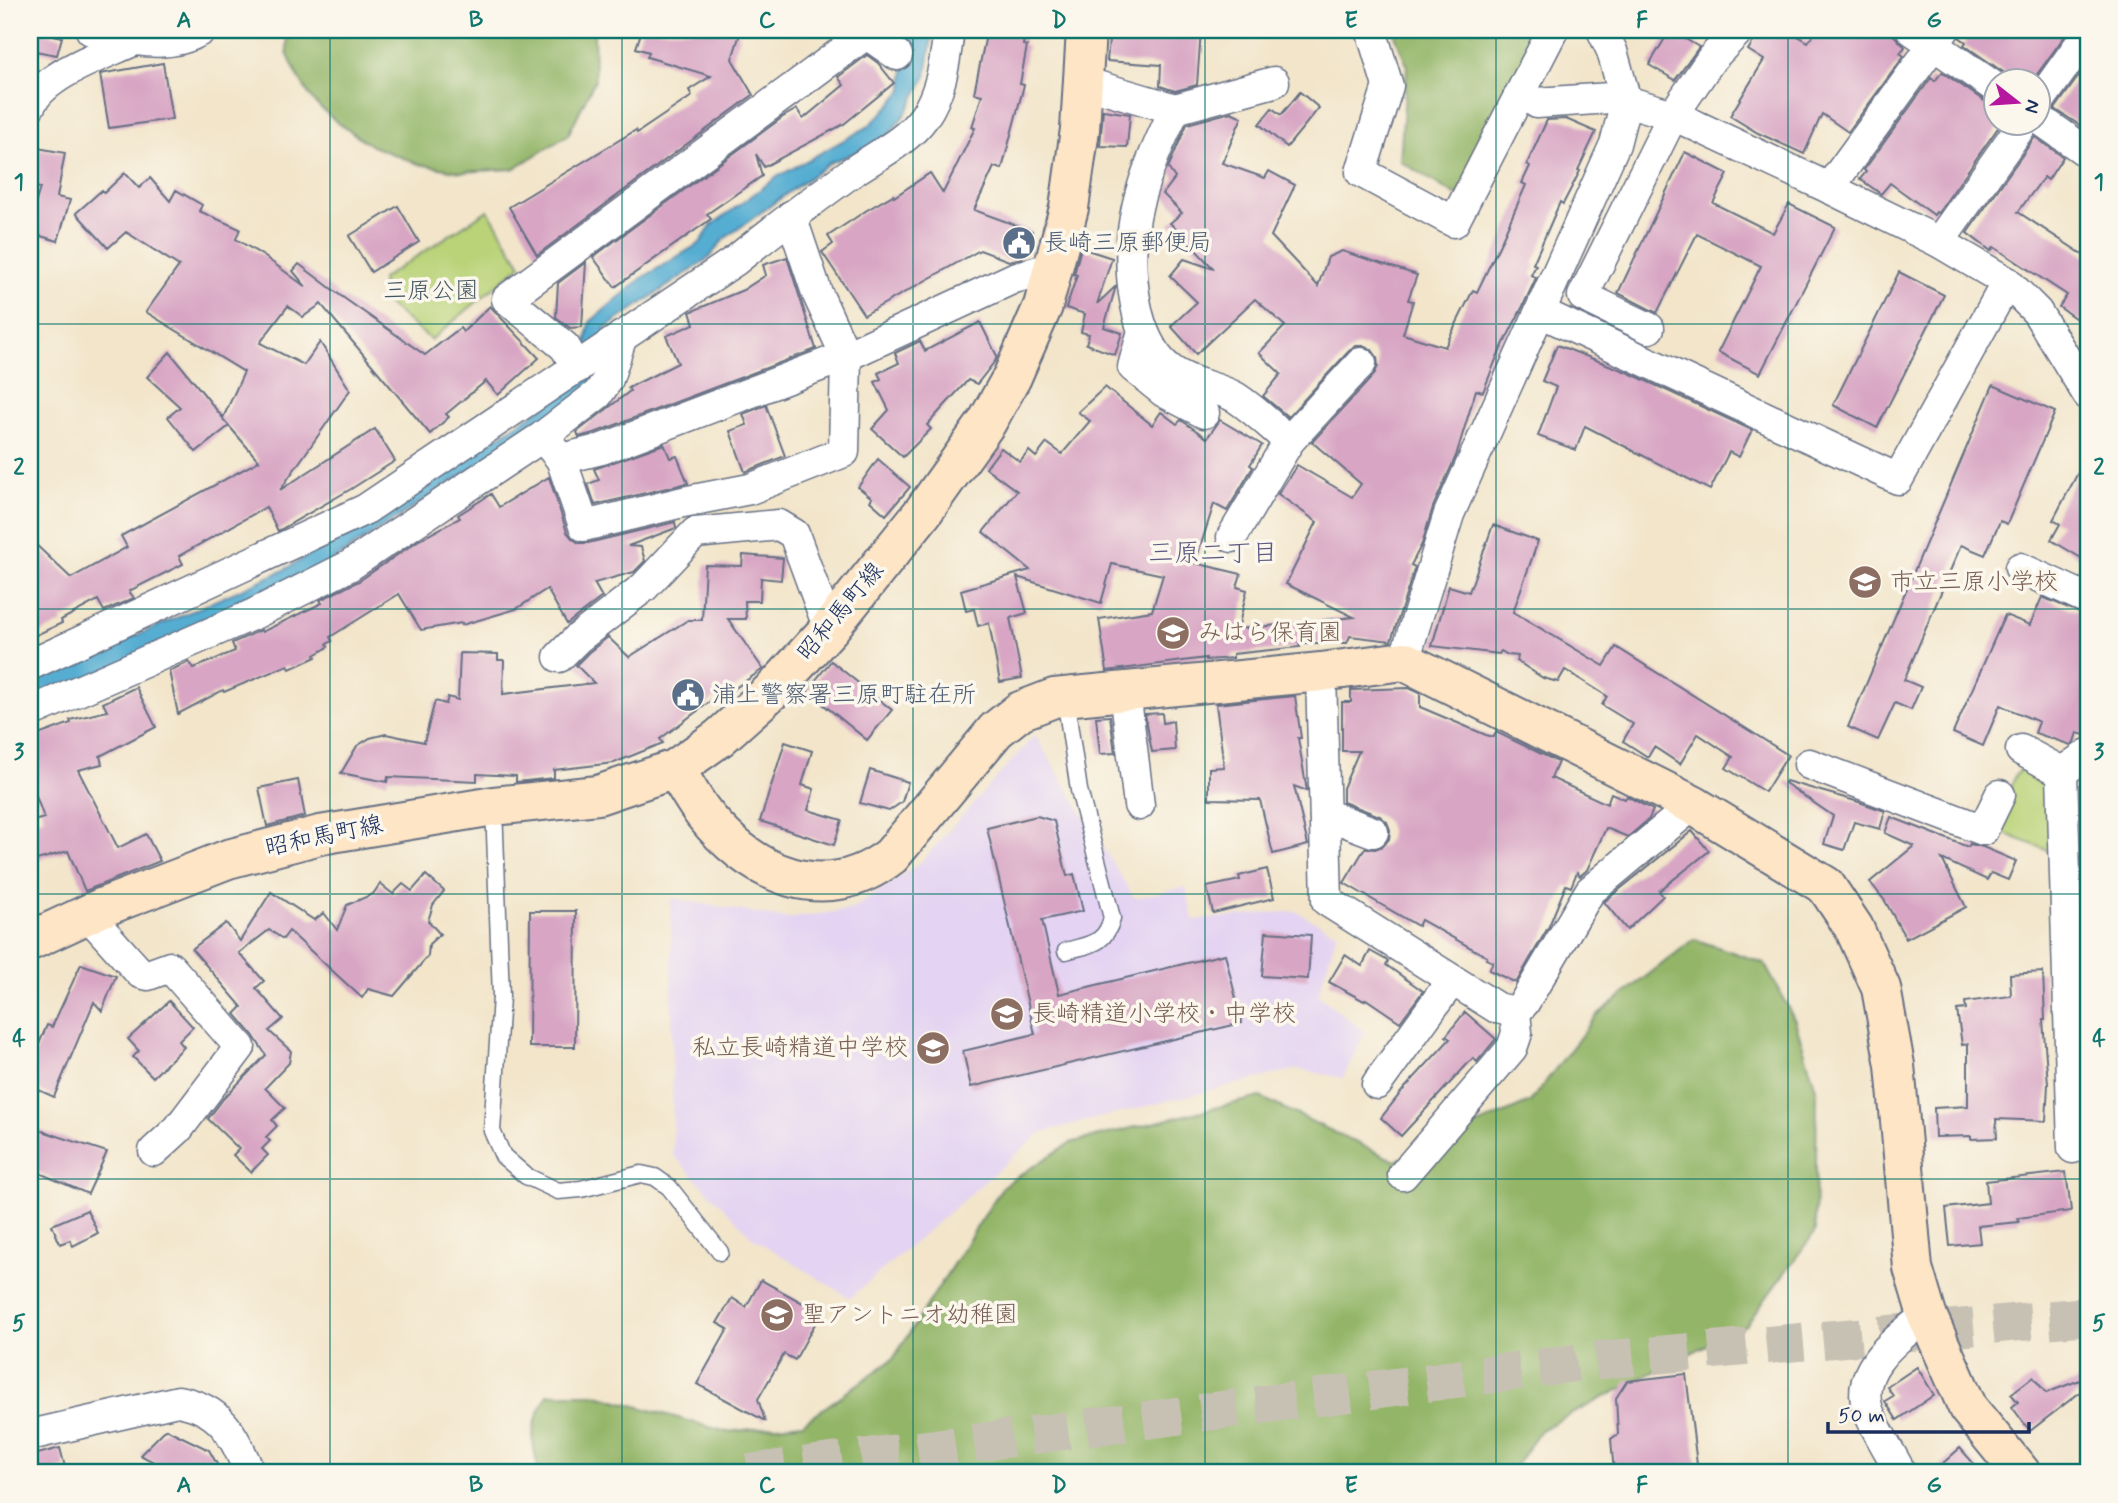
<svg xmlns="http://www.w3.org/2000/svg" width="2118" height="1503" font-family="Mynerve,'Klee One',sans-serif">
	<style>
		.built { fill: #e4d3f2 }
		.green { fill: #bad378; stroke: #6a816b; stroke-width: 2 }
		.forest { fill: #93b568; stroke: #577263; stroke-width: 2 }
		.water { fill: #55add2; stroke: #386e98; stroke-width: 2 }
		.building { fill: #d8a6c4 }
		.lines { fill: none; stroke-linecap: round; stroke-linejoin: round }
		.highway-tunnel { stroke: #c7c1b4; stroke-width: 38; stroke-dasharray: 38 19; stroke-linecap: butt }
		.lane-casing { stroke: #666f84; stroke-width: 19 }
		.street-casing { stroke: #666f84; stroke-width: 33 }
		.secondary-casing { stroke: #666f84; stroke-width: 42 }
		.lane { stroke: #fff; stroke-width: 16 }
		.street { stroke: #fff; stroke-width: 30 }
		.secondary { stroke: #fde5c5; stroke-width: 38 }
		.grid { fill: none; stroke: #0f766e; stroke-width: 2; stroke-opacity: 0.55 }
		.labels { text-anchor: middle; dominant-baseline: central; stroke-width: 7; stroke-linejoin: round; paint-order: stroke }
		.service-label { font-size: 24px; fill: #4e5e75; stroke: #fbf7ec; text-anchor: start }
		.park-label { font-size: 24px; fill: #435864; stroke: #fbf7ec }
		.education-label { font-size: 24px; fill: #785e54; stroke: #fbf7ec; text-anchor: start }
		.street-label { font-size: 24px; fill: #1b2f5e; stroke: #fbf7ec }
		.neighbourhood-label { font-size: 26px; fill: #5d5982; stroke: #fbf7ec }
		.neatline { fill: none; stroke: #0f766e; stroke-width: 2.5 }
		.grid-label { font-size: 23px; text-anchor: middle; font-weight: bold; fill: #0f766e }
	</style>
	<rect width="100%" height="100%" fill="#fbf7ec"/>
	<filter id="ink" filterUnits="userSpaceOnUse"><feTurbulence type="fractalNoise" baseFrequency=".0143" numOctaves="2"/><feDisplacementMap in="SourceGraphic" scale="14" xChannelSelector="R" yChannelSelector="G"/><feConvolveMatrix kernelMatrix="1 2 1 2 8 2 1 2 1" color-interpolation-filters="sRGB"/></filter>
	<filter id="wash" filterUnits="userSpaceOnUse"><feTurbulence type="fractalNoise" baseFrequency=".00686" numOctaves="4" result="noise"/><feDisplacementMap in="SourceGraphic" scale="28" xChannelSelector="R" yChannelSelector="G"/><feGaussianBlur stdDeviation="1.57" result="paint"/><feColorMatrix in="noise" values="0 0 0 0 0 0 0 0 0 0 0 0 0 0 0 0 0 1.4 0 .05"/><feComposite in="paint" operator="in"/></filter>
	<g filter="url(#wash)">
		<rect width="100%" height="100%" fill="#f2e5ca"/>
		<polygon class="built" points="1035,735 1134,898 1186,887 1193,920 1295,911 1337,933 1318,995 1365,1032 1343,1078 1297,1069 1042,1132 850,1298 753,1238 673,1155 671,898 787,919 853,909 920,863"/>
		<g class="green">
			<polygon points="488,210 521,265 431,340 385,302 382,279"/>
			<polygon points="2028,761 2056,775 2055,853 1992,829 2015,776"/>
		</g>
		<g class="forest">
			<polygon points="287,30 594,30 595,80 568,135 513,169 461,172 419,164 372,146 338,123 314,102 298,77 287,53"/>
			<polygon points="1393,30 1541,30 1457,196 1400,161 1407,65"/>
			<path d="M1694,939L1764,963L1795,1021L1817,1092L1815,1232L1746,1325L1540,1430L1511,1473H539C531,1436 529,1428 548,1394H594L727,1432L803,1423L893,1359L1003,1186L1070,1143L1260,1097L1395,1161L1530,1102L1597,1015Z"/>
		</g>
		<polygon class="water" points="900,30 933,30 926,77 906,113 883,142 831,162 724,239 709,258 604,329 603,365 599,385 292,587 30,704 30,683 284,570 406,497 583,381 585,348 590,322 642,278 700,243 712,225 777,177 869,126 890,105 903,90 905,53"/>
		<g id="blocks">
			<g class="building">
				<polygon points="30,30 62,37 57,55 30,50"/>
				<polygon points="642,30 727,30 740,34 732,59 753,95 537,255 509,207 636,130 637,133 692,96 689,90 711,76 647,57 649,52 636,48"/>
				<polygon points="987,30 1025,30 1023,45 1027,46 1020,84 1024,85 1002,169 994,167 974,210 1032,231 1022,258 1009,261 980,250 864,315 822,252 833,244 828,236 867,210 893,195 894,197 930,173 943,193 975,128 972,127 982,95 974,93"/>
				<polygon points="1110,30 1201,30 1197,85 1175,91 1160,86 1161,65 1107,61"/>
				<polygon points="1670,30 1699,47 1675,80 1649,65"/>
				<polygon points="1761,30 1788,30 1808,42 1817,30 1889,30 1905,47 1900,53 1904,56 1848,132 1822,114 1804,154 1758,133 1730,116 1764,60 1748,50"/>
				<polygon points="1961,30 2069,30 2033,80 2012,80 2006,74 1964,45 1966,42 1959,37"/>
				<polygon points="867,55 878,63 894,83 844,124 764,167 756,154 762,176 707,214 711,219 615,287 593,257 783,117 797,109 803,119 844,85 838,77"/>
				<polygon points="163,63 172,119 109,128 100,74"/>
				<polygon points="2088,63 2088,116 2081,126 2055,109"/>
				<polygon points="1942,72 1986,102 1996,105 1996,122 2002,122 1938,213 1936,212 1934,215 1890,183 1881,194 1860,179 1866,172 1864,170 1931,78 1935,81"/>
				<polygon points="1300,92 1319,108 1287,147 1259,124 1272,108 1281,115"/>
				<polygon points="1103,110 1130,114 1127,147 1100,146"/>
				<polygon points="1231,112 1242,117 1222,163 1265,178 1269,171 1295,185 1271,236 1318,286 1328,257 1342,251 1417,275 1408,300 1413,301 1403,334 1445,347 1473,290 1477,292 1500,244 1526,185 1522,183 1530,166 1527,164 1547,120 1566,119 1596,132 1578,170 1580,171 1563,204 1560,202 1533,264 1536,265 1531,275 1536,278 1523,306 1497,357 1483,392 1476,390 1456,456 1433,507 1422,544 1411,565 1415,567 1391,641 1350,636 1347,643 1299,643 1300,647 1233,654 1233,658 1206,660 1206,658 1107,671 1099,619 1152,611 1163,575 1112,564 1101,603 1017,577 1027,613 1010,618 1022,678 1000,682 989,623 978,626 974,609 966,611 961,590 1030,570 983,532 1017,491 986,468 1001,448 1020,462 1029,451 1036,457 1047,443 1062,454 1090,421 1078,412 1105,387 1152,425 1161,412 1177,424 1181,420 1207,438 1220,420 1262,445 1250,465 1253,467 1227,511 1214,504 1195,563 1241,574 1237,587 1247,590 1238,629 1354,617 1286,584 1317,522 1278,494 1297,465 1352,497 1361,484 1312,442 1374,375 1378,366 1377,357 1372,350 1365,346 1356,346 1349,351 1288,417 1263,396 1281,374 1259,353 1285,326 1255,299 1196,354 1171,326 1197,302 1170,276 1184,259 1214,269 1170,223 1182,213 1163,194 1175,178 1168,168 1187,124"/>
				<polygon points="2035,137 2063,157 2048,180 2044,177 2018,212 2088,258 2088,327 2059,307 2067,295 1994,247 1991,251 1967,233"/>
				<polygon points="38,148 65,153 57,197 70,200 58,241 30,233 30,222 40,188 31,186"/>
				<polygon points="1685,152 1728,174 1713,203 1773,233 1789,204 1835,227 1760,374 1718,352 1761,266 1697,234 1657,313 1618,293"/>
				<polygon points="125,173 139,188 150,178 170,201 176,190 202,205 199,211 240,229 236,239 265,257 306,287 293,271 299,264 341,296 425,355 460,328 463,332 490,306 539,358 498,395 486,381 446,414 449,417 430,434 321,304 303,317 288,306 260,343 304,365 320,342 350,390 280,490 375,429 395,461 351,489 278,531 266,507 179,556 183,564 129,591 134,598 104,611 98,600 61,620 62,623 30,638 30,539 71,578 127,547 121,536 259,461 223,419 229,426 196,452 168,417 180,407 147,377 170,352 223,418 244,372 146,312 179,266 126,232 108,248 76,213 102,190 104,193"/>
				<polygon points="398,206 419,242 371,272 349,236"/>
				<polygon points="1081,248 1112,258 1097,304 1116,286 1104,327 1122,333 1115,355 1086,344 1089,334 1081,332 1085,314 1066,308 1077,275 1074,274"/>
				<polygon points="787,257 816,349 597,432 579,437 577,432 630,391 628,388 678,363 666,336 694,324 690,312 743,290 766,275 763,265"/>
				<polygon points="586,262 582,327 570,328 556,317 558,283"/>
				<polygon points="1899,272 1944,295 1877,428 1833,405"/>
				<polygon points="980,322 997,356 995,361 977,384 968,380 927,425 931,429 903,457 872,429 889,410 875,382 881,379 878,373 899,363 895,353 920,341 925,351"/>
				<polygon points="1557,345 1627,372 1752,430 1739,457 1729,452 1710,490 1585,426 1576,450 1538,436 1556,387 1542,381"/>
				<polygon points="1993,385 2055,412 2007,524 2000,521 1985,555 1961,545 1904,680 1921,687 1911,710 1895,703 1878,740 1848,727"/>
				<polygon points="766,405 785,456 745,472 730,431 747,425 743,414"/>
				<polygon points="664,444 670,458 677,456 688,483 595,505 588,484 599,480 594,469"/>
				<polygon points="2088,454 2088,562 2051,540 2060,524 2053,520"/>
				<polygon points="878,459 910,487 886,515 870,501 872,498 858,487"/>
				<polygon points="549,477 567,532 572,538 579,543 588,543 675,522 676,528 628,546 641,547 645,561 634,572 594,583 602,597 567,624 547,589 516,609 462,625 462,623 421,630 399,594 330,637 332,641 327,644 328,647 315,655 316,657 290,669 288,665 224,692 223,690 178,714 169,671 189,662 194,668 235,651 232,643 261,630 262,632 322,603 320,600 359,581 419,540 460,518 458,515 491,494 499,507"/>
				<polygon points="1493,525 1538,541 1513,612 1604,666 1616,647 1788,755 1765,792 1726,768 1733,757 1698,734 1680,764 1654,747 1648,757 1623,741 1633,724 1602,705 1607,696 1565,670 1558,682 1543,678 1517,661 1518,656 1508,655 1501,651 1499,654 1432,646 1449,586 1469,592"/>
				<polygon points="743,555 783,558 781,580 761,578 760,601 745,601 746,619 728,619 763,669 725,695 723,692 660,739 663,743 614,763 554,770 554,778 516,782 516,776 477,774 477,781 388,777 387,782 341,773 357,746 370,738 386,734 424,742 435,701 446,704 448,697 458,700 460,653 498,654 498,660 504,660 503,694 594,683 576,665 589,652 608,637 629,657 688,620 702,620 705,565 742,566"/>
				<polygon points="2042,597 2088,616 2088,736 2077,733 2074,742 2071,745 2035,733 2039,722 2000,705 1983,746 1953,733 2005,615 2030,625"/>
				<polygon points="831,661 892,710 867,740 807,691"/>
				<polygon points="136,687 156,727 100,756 102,764 78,770 118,848 146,834 160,861 85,891 68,851 30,862 30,822 44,818 30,779 30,738 71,723 70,720 107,711 103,703"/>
				<polygon points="1409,688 1420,693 1420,707 1486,735 1494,737 1496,732 1558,762 1551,778 1607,804 1611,793 1625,799 1627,796 1653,810 1649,819 1628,837 1606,828 1587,870 1580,876 1577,872 1571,887 1566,885 1549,926 1516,983 1489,970 1493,962 1486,959 1487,957 1421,920 1418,926 1344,883 1365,848 1375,849 1383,846 1389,839 1390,830 1387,822 1380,816 1343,802 1343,788 1359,751 1342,751 1342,702 1351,702 1351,690"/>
				<polygon points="1295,696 1301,738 1298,738 1307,791 1294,786 1308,845 1273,854 1260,800 1209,799 1209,768 1224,767 1216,704"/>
				<polygon points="1162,713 1163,723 1173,721 1175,750 1152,752 1145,714"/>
				<polygon points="1110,716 1115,753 1100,754 1096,717"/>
				<polygon points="785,742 812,751 802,785 814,789 808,810 842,820 834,845 760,821"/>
				<polygon points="870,770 908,782 902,802 889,811 860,803"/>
				<polygon points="298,780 305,816 267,826 259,788"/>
				<polygon points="1786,781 1859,802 1885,811 1880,829 1854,822 1844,850 1824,844 1833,816 1785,783"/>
				<polygon points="1037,816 1054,821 1067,876 1074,874 1083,911 1042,920 1059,994 1225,954 1242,1023 971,1087 963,1051 1035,1034 987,828"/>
				<polygon points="1891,817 1968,847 1970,844 1983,847 2016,861 2008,880 1991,873 1987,880 1942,859 1966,907 1906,939 1885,901 1870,882 1914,846 1885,833"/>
				<polygon points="1692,831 1709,851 1659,891 1663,896 1627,930 1604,902"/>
				<polygon points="1267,869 1274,898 1213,913 1207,887 1240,880 1239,876"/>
				<polygon points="426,875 444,891 433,905 428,921 440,934 429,944 428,956 394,996 368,989 362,998 289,931 283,939 269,930 239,953 264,981 256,988 283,1019 269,1031 291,1051 289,1063 265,1088 285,1108 272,1120 277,1126 266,1137 270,1141 262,1149 268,1155 251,1172 233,1155 239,1149 208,1119 223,1099 266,1055 253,1035 235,1014 242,1007 192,949 226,923 240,941 271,892 314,920 324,913 337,930 347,905 373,894 380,884 393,894 403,884 412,891"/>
				<polygon points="530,911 576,911 575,1047 529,1047"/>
				<polygon points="1266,932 1311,935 1308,979 1262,976"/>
				<polygon points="1370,951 1388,961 1386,965 1423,991 1400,1022 1366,999 1364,1001 1329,982 1345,955 1362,966"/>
				<polygon points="81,964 116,976 102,1011 94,1002 54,1097 30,1086 30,1065 47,1025 52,1027"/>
				<polygon points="2043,972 2045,1020 2043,1020 2048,1084 2046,1121 1996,1119 1997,1138 1971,1139 1971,1136 1935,1137 1934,1108 1968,1106 1968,1044 1962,1045 1957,1010 1966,1009 1965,1002 2011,996 2010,974"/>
				<polygon points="169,1001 193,1027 179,1041 184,1047 153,1077 133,1057 139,1051 128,1039"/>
				<polygon points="1465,1012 1496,1039 1477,1062 1473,1058 1401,1136 1381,1118 1403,1090 1450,1039 1446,1036"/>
				<polygon points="30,1127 107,1152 88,1194 30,1169"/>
				<polygon points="2066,1172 2071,1211 2018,1218 2019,1222 1978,1226 1980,1243 1950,1246 1946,1208 1988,1203 1986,1181"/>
				<polygon points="87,1210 98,1233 73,1246 70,1240 60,1244 52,1225"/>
				<polygon points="761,1280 821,1313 795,1360 784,1354 758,1399 765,1421 697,1384 728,1329 717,1323 732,1298 746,1307"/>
				<polygon points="1917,1367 1934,1395 1897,1420 1885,1401 1893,1396 1887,1387"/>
				<polygon points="1686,1374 1698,1473 1614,1473 1611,1439 1618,1434 1616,1398 1627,1381"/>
				<polygon points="2033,1377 2046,1393 2088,1377 2088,1386 2030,1431 2012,1407 2018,1402 2011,1394"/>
				<polygon points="166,1429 209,1450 222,1473 175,1473 140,1455"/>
				<polygon points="60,1448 65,1467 47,1473 30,1473 30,1456"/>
				<polygon points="1960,1448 1982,1473 1932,1473"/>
			</g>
		</g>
	</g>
	<g filter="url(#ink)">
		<use href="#blocks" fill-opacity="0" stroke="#666f84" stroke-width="2"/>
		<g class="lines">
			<polyline class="highway-tunnel" points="748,1473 1590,1361 2088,1316"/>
			<g class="lane-casing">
				<g id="lane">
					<path d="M1065,697L1079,790L1112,918C1105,945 1090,944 1066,951"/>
					<polyline points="494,806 501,997 492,1131 503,1156 526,1176 558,1191 581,1189 641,1174 655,1177 669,1187 720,1252"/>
				</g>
			</g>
			<g class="street-casing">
				<g id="street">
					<path d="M91,30C125,39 168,51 201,30"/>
					<polyline points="1371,30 1388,86 1361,172 1454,222 1553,30"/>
					<polyline points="1912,30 1996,88"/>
					<polyline points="1083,82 1175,109"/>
					<path d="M1274,82L1175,109C1143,177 1121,228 1136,305C1140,327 1151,356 1171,370C1189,384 1215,386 1235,397C1254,409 1272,427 1289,441"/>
					<polyline points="1537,103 1610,98 1626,101 1612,51 1602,30"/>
					<polyline points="2038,103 2088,33"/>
					<path d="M30,106C44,74 103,55 133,41"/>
					<polyline points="2038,118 2088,153"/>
					<polyline points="1829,188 1944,30"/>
					<polyline points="1939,242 2024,122"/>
					<polyline points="1540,312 1898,479 2007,282"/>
					<polyline points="1649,328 1583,296 1673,115 1712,58 1739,30"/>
					<polyline points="1143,331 1133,367 1164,392 1204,413"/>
					<polyline points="577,368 565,347 507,299 862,37 871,37 897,55"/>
					<polyline points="549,445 561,459 602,449 846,356 1014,278 1054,267"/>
					<polyline points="561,459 584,526 683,502 750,489 844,452 846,356 817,293 791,216"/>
					<polyline points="1232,537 1289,441 1361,363"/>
					<polyline points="2020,568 2088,599"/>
					<polyline points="559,657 577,639 644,587 695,533 779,525 794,534 829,629"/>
					<polyline points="1404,661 1449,514 1615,144 1626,101 1673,115 1829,188 1939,242 2007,282 2037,312 2088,395"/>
					<path d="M30,665L366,509L736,260C774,229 812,201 852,172C877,155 906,142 924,117C942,91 945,60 949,30"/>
					<polyline points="1321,672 1327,901 1497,1008 1515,1012 1524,1003 1590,891 1693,805"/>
					<polyline points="1125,691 1139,805"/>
					<polyline points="30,712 254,614 349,566 542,437 598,394 608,379 622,336"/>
					<polyline points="2021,750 2062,772"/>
					<polyline points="1809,764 1983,830 2000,795"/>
					<polyline points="2062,772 2073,1148"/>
					<polyline points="2062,772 2088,754"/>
					<polyline points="1325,818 1336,818 1373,832"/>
					<polyline points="87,914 140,973 148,975 170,967 240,1047 178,1129 154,1151"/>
					<polyline points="1377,1084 1452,980"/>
					<polyline points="1403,1175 1512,1048 1517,1033 1515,1012"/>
					<path d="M30,1435L178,1401C223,1409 233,1435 250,1473"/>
					<path d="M1901,1473C1891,1454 1879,1435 1870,1415C1850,1371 1897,1339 1927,1315"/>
				</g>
			</g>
			<g class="secondary-casing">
				<g id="secondary">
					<path d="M675,769C685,784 693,800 704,814C752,874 824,908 891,856L996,730L1020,711L1054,698L1321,672L1404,661L1693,805L1826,886L1854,928L1881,988L1895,1065L1913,1268L1927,1315L1968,1408L2021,1473"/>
					<polyline points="30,941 101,908 228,859 320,835 494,806 598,795 675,769 719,738 775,688 829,629 923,512 987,422 1012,377 1043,306 1069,208 1080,129 1086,30"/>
				</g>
			</g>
			<use href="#lane" class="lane"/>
			<use href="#street" class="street"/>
			<use href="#secondary" class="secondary"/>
		</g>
	</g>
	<path class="grid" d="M330,30V1473M622,30V1473M913,30V1473M1205,30V1473M1496,30V1473M1788,30V1473M30,324H2088M30,609H2088M30,894H2088M30,1179H2088"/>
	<defs>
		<g id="civic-disc" transform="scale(1.75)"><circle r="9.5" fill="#5c6f8a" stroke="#fbf7ec"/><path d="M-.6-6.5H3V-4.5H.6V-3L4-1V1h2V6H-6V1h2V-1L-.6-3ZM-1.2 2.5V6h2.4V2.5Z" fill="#fff"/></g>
		<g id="school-disc" transform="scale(1.75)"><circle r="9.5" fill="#8d6e63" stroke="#fbf7ec"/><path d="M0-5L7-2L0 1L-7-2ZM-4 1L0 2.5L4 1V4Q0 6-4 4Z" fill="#fff"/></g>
	</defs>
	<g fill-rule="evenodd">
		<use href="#civic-disc" x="1019" y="243"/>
		<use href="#school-disc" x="1865" y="582"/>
		<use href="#school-disc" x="1173" y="633"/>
		<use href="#civic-disc" x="688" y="695"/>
		<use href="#school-disc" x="1007" y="1014"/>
		<use href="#school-disc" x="933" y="1048"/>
		<use href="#school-disc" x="777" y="1315"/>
	</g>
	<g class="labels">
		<g class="service-label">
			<text x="1044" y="243">長崎三原郵便局</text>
			<text x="712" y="695">浦上警察署三原町駐在所</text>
		</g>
		<g class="park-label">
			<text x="431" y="291">三原公園</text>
		</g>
		<g class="education-label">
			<text x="1890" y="582">市立三原小学校</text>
			<text x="1198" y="633">みはら保育園</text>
			<text x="1032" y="1014">長崎精道小学校・中学校</text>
			<text x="908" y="1048" text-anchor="end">私立長崎精道中学校</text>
			<text x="802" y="1315">聖アントニオ幼稚園</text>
		</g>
		<g class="street-label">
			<text transform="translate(841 612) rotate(-50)">昭和馬町線</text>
			<text transform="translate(324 837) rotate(-12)">昭和馬町線</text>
		</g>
		<g class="neighbourhood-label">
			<text x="1213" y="554">三原二丁目</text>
		</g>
	</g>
	<rect width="2118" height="1503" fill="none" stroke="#fbf7ec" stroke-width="77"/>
	<g transform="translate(2017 102) rotate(107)"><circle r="33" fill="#fbf7ec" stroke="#a1a7b3" stroke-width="2"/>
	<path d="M0-5L12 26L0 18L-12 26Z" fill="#b5179e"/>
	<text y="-10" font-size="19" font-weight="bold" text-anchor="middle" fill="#1b2f5e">N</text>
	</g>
	<path d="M1828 1422v10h201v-10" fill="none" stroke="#1b2f5e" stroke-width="3.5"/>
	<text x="1838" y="1422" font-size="21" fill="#1b2f5e" stroke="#fbf7ec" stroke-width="5" paint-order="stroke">50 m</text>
	<rect x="38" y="38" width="2042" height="1426" class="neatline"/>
	<g class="grid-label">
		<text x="184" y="27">A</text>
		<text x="476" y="27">B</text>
		<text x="767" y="27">C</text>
		<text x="1059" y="27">D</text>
		<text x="1351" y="27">E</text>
		<text x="1642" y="27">F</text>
		<text x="1934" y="27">G</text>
		<text x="19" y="189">1</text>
		<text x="2099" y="189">1</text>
		<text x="19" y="474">2</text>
		<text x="2099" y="474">2</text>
		<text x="19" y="759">3</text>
		<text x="2099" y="759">3</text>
		<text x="19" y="1045">4</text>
		<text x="2099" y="1045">4</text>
		<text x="19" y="1330">5</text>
		<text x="2099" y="1330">5</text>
		<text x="184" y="1492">A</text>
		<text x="476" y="1492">B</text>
		<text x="767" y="1492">C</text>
		<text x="1059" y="1492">D</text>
		<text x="1351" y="1492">E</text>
		<text x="1642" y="1492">F</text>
		<text x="1934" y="1492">G</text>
	</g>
</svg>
